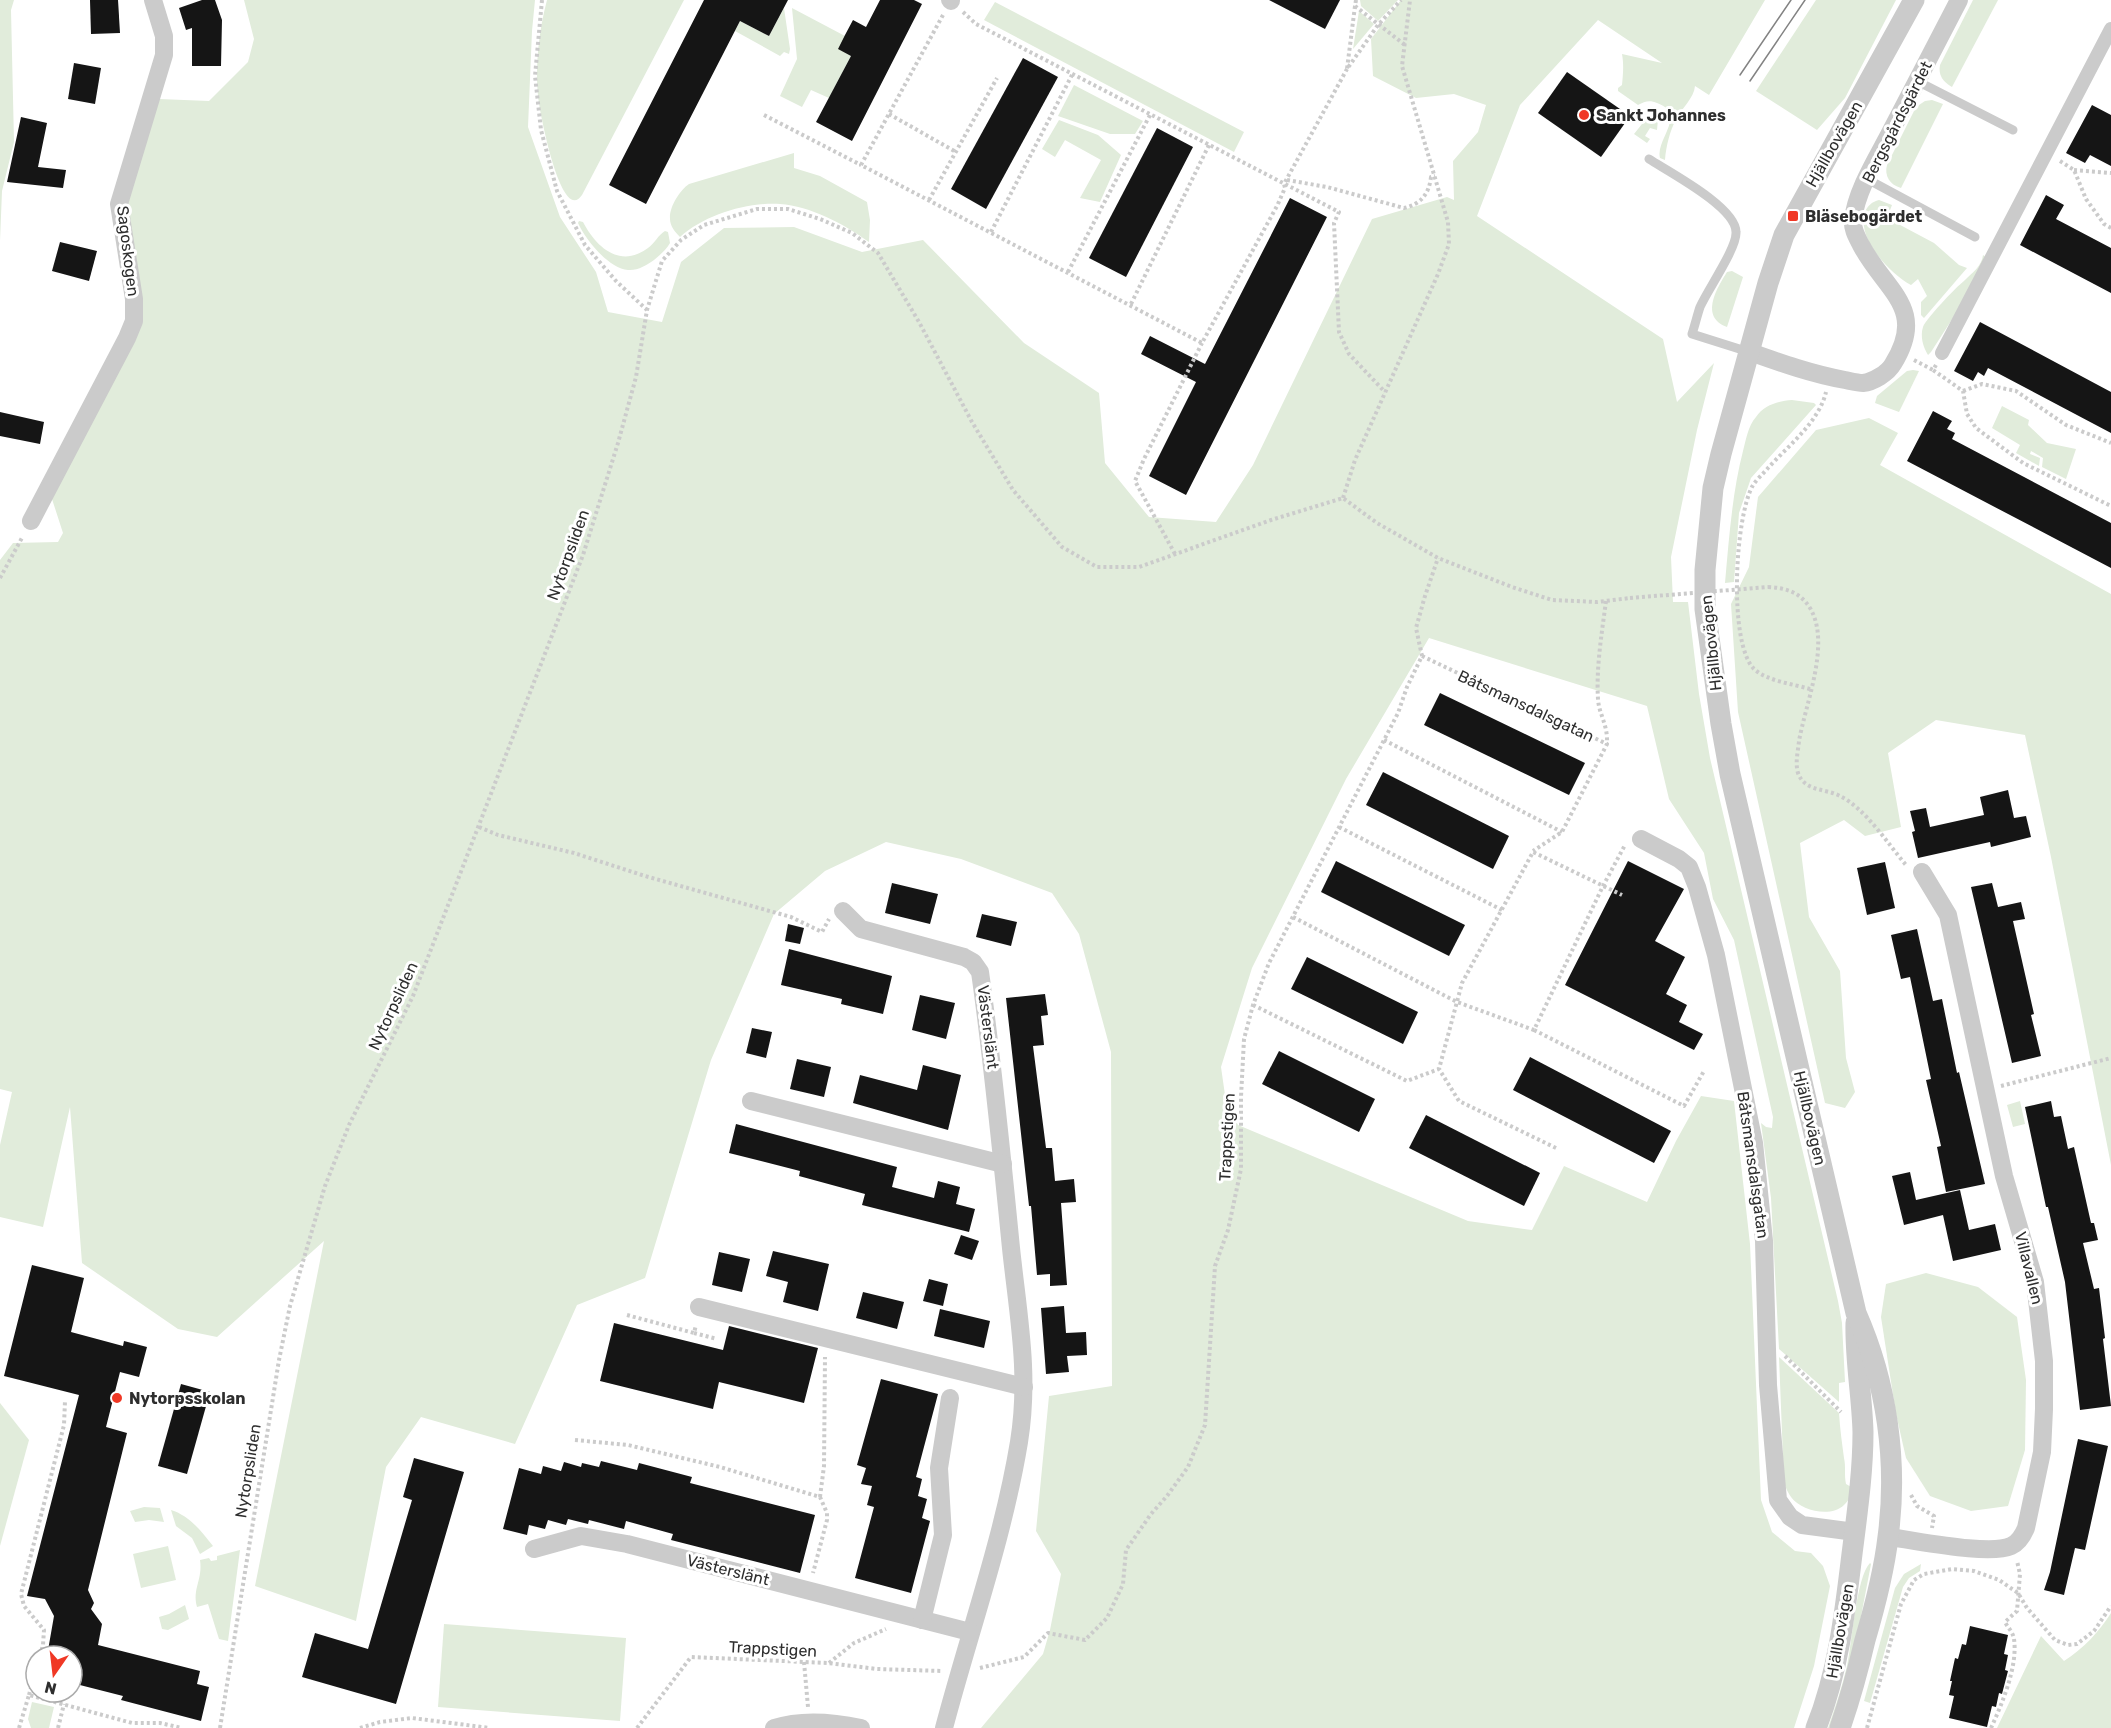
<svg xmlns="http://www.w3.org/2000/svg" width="2111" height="1728" font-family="Rubik,sans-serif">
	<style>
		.green { fill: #e1ecdb }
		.building { fill: #151515 }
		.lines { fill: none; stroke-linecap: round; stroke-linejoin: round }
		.path { stroke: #cbcbcb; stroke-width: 4; stroke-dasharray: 3 3; stroke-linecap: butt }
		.service { stroke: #cbcbcb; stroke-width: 9 }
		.pedestrian { stroke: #cbcbcb; stroke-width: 14 }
		.minor { stroke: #cbcbcb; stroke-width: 18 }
		.tertiary { stroke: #cbcbcb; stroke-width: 21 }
		.tram { stroke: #838383; stroke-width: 1.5 }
		.path-bridge { stroke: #cbcbcb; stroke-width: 4; stroke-dasharray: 3 3; stroke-linecap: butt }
		.poi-dot { fill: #f03825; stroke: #fff; stroke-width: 2 }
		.labels { text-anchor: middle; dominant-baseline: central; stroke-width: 6; stroke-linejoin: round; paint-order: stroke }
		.poi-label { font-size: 16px; font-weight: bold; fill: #2e2e2e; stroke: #fff; text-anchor: start }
		.street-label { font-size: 16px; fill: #2e2e2e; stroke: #fff }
	</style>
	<rect width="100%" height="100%" fill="#fff"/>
	<g class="green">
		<polygon points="0,0 14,0 11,10 14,142 2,191 0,241"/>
		<path d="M244,0H535L532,31L528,127L560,217L596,272L608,312L662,322L681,262L724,228L794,227L862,252L923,240L1024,343L1099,393L1105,463L1149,517L1216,522L1253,465L1372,219L1447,197L1454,200L1453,161L1478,132L1486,105L1454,94L1416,98L1373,76L1371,39L1401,0H1765L1709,95L1695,86C1694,98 1682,108 1676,119C1670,131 1666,146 1665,160L1660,158C1655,140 1688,114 1657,103C1650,100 1645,101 1638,105L1618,91V88L1622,85C1623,74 1624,65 1622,54L1662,63L1598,20L1520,105L1477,216L1663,339L1677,402L1714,363L1697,430L1671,557L1673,602H1688L1699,694L1710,758L1838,1301L1842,1323L1845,1382L1839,1383V1402L1779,1349L1771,1198L1761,1123L1766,1127L1772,1128L1773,1117L1734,940L1713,899L1704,853L1669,799L1647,706L1429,638L1346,779L1252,968L1221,1067L1226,1102L1238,1125L1468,1221L1532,1230L1564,1166L1647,1202L1676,1141L1701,1096L1734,1101L1750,1244L1761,1500L1772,1532L1795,1551L1811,1553L1823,1566L1830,1586L1814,1666L1794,1728H981L1043,1654L1050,1630L1061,1574L1036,1531L1049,1396L1112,1386L1111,1052L1079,934L1052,893L961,859L886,842L825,871L774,914L711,1060L645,1278L577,1305L515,1444L421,1417L386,1467L356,1621L255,1586L324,1241L217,1337L178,1329L82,1263L70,1107L43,1227L0,1217V1145L12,1092L0,1089V560L13,543L58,542L63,533L52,499L138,329L124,209L159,99L209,101L248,62L254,39Z"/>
		<path d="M547,0H684L582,195C561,226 539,109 538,96C535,65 539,30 547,0Z"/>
		<polygon points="1360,0 1398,0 1378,21 1361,6"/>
		<polygon points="1816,0 1896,0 1845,98 1817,130 1756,91"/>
		<path d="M1973,0H1998L1952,87C1943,82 1938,75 1940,65Z"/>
		<polygon points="995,2 1244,132 1234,152 984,20"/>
		<polygon points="784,8 790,49 789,54 784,52 780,56 735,31 740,21 769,36"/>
		<polygon points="792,8 845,36 851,56 829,98 811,90 802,107 780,96 797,59"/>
		<polygon points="1359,11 1374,24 1353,49"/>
		<polygon points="1074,85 1143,121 1135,134 1110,134 1058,116"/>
		<path d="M1932,100L1943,104L1901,188C1890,185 1884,176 1887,165L1916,107L1925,101Z"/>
		<polygon points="1651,112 1658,119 1657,130 1650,128 1645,136 1650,139 1647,143 1634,134 1642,124 1644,114"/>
		<polygon points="1059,120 1098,135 1121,155 1100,202 1080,198 1101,160 1065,140 1055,157 1042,149"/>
		<path d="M794,153V168L820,176L867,202L870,220L869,242C844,224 810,206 780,204C746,202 705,215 680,237C675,232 670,226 670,219C669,207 680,190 689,184Z"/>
		<path d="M1879,200L1892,205L1887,218L1934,243L1959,265L1967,268L1924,318L1921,315V302L1927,296L1918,279L1911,285C1890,274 1856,238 1865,212C1868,205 1872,202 1879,200Z"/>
		<path d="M579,221L583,222C596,247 620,269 648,248C655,243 658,235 665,231L668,232L670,243C666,250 660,255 654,260C647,265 637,271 628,270C609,269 585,239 578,223Z"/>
		<path d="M1983,255L1987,258L1985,268L1931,352L1928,355C1923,347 1920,336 1923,327C1925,320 1956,287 1964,281C1972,273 1982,266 1983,255Z"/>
		<path d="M1732,271L1743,277L1727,327C1699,317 1717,288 1727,272Z"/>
		<polygon points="1913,370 1919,371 1899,412 1875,403 1877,396 1907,371"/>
		<path d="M1792,400L1814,403L1816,405L1751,478L1749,484L1739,513L1734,582L1725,583C1729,539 1732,494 1743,451C1746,440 1748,426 1756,417C1764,405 1778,401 1792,400Z"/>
		<polygon points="2002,406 2029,420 2028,425 2047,443 2076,449 2066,479 2042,467 2043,458 2031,451 2030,454 2040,458 2039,466 2016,453 2020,445 1992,428"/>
		<polygon points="1869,418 1898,433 1880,465 2111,594 2111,1165 2051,857 2025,735 1936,720 1888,753 1901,827 1865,836 1844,820 1800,843 1809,917 1840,971 1846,1058 1855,1092 1845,1108 1825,1103 1738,712 1731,604 1749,567 1758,497 1816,430"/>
		<polygon points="2020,1101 2025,1124 2013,1127 2007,1105"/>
		<polygon points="1926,1273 1978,1287 2017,1317 2026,1380 2025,1450 2008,1506 1971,1511 1930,1496 1906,1458 1896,1414 1881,1317 1886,1284"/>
		<path d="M1779,1357L1839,1413C1840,1429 1842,1443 1844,1458C1846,1467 1844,1475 1846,1484L1853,1488C1851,1494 1849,1501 1844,1505C1831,1518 1801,1511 1791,1497C1788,1493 1786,1488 1784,1483Z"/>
		<polygon points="0,1403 29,1440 0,1546"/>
		<polygon points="144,1507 160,1508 164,1522 149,1520 135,1522 130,1511"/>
		<path d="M171,1510C190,1516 201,1531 213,1546L200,1554L192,1538L176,1526Z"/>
		<polygon points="168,1546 176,1580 141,1588 133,1554"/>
		<path d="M240,1550L228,1641L219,1639L208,1604L197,1607C192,1588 203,1580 200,1560L209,1558L211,1561L217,1560V1556Z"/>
		<path d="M1870,1563L1871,1564L1858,1632L1833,1728H1828C1835,1708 1842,1687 1847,1666C1852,1644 1856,1577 1870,1563Z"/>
		<polygon points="1921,1564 1920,1571 1909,1578 1903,1587 1870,1703 1864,1701 1895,1588 1904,1574"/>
		<polygon points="185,1605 189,1619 168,1630 162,1629 159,1617 169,1614"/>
		<path d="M2111,1613V1728H1997L2041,1636L2064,1661C2083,1649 2099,1632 2111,1613Z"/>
		<polygon points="444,1624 626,1638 620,1721 438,1707"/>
		<polygon points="32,1702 54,1707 49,1728 31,1728 28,1719"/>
	</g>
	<g class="building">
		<polygon points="90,0 118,0 120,33 91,34"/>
		<polygon points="202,0 215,0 222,20 221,66 192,66 192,28 186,30 179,8"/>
		<polygon points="704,0 788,0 769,36 740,21 646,204 609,185"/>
		<polygon points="880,0 914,0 922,4 852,141 816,122 851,56 838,49 845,35 853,20 866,27"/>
		<polygon points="1269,0 1340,0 1325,29"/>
		<polygon points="1023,58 1058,77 986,209 951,189"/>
		<polygon points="74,63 101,68 95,104 68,99"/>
		<polygon points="1567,72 1630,116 1601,157 1538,113"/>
		<polygon points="2092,105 2111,115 2111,166 2090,155 2085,163 2066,153"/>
		<polygon points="21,117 47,123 38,167 66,170 63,188 7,182"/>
		<polygon points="1157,128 1193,147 1126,277 1089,258"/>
		<polygon points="2046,195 2064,205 2056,219 2111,248 2111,293 2020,245"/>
		<polygon points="1290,198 1327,217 1186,495 1149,476 1196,382 1141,354 1150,336 1205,364"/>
		<polygon points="60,242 97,251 89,281 52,271"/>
		<polygon points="1980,322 2111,392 2111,433 1988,368 1984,376 1978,372 1973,381 1954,371"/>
		<polygon points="1933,411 1952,421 1947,429 1955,433 1952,439 2111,523 2111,568 1907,461"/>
		<polygon points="0,412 44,422 40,444 0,436"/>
		<polygon points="1440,693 1585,763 1569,795 1424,725"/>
		<polygon points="1383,772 1509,836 1493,869 1366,805"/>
		<polygon points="2008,790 2014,818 2026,816 2031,837 1991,847 1990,842 1918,858 1912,832 1915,831 1910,811 1926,808 1930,827 1984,815 1980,797"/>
		<polygon points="1336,861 1465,925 1449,956 1321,892"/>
		<polygon points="1628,861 1684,889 1655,941 1685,957 1666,994 1687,1005 1679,1022 1703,1034 1694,1050 1565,985"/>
		<polygon points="1885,862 1895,908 1867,915 1857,868"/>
		<polygon points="892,883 938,894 930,924 885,913"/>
		<polygon points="1992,883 1998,907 2021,902 2025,919 2013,921 2034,1014 2031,1015 2041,1056 2012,1063 1971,887"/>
		<polygon points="982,914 1017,922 1011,946 976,937"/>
		<polygon points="788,924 804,928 800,944 785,941"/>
		<polygon points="1917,929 1933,1001 1942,999 1957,1073 1959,1072 1985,1184 1946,1192 1937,1147 1941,1146 1926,1080 1931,1079 1910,977 1901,979 1891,935"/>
		<polygon points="789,949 892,976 883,1014 841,1004 842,999 781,985"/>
		<polygon points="1307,957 1418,1012 1403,1044 1291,989"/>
		<polygon points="1045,994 1048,1015 1041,1016 1044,1045 1033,1046 1046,1148 1052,1148 1055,1181 1074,1179 1076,1202 1061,1203 1067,1285 1050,1286 1050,1274 1037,1275 1031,1206 1029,1206 1006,998"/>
		<polygon points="920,995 955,1003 946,1039 912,1030"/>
		<polygon points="752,1028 772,1032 766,1058 746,1053"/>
		<polygon points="1279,1051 1375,1099 1359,1132 1262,1084"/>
		<polygon points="1530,1057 1671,1131 1654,1163 1513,1090"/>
		<polygon points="797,1059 831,1067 824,1097 790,1089"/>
		<polygon points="923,1065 961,1075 948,1130 853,1103 860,1075 917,1090"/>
		<polygon points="2051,1101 2054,1117 2061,1116 2068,1149 2074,1147 2091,1223 2094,1223 2098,1240 2083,1243 2094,1289 2099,1288 2105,1338 2103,1339 2111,1406 2080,1410 2065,1282 2048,1207 2046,1207 2025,1107"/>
		<polygon points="1426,1115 1540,1173 1524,1206 1409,1148"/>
		<polygon points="736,1124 897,1167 892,1187 934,1198 938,1181 960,1187 956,1204 975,1209 969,1232 862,1205 865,1194 799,1176 800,1171 729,1153"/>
		<polygon points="1910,1172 1916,1200 1960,1190 1969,1230 1995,1224 2001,1250 1953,1261 1943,1215 1904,1225 1892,1176"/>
		<polygon points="961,1235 979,1241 972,1260 954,1254"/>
		<polygon points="773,1251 829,1264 818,1311 783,1302 788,1282 766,1276"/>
		<polygon points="719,1252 750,1259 742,1292 712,1285"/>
		<polygon points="32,1265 84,1278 71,1332 123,1346 124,1341 147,1347 139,1377 120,1372 106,1427 127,1433 88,1590 94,1603 91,1609 102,1624 98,1645 200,1671 197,1684 209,1687 201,1721 121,1700 123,1696 72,1683 72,1656 47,1656 54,1616 45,1599 27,1596 79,1395 4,1376"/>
		<polygon points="929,1279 948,1284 943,1306 923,1301"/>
		<polygon points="863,1292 904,1302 897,1329 856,1318"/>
		<polygon points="1064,1306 1066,1333 1086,1332 1087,1355 1067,1356 1069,1372 1046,1374 1041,1308"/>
		<polygon points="940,1309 990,1321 984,1348 934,1336"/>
		<polygon points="614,1323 723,1350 729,1326 818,1348 804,1403 719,1382 713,1409 600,1381"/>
		<polygon points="881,1379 938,1394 916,1477 922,1479 918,1496 927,1499 922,1518 930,1521 911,1593 855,1578 874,1507 867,1505 872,1486 861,1484 866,1468 857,1465"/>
		<polygon points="181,1384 210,1392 187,1474 158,1466"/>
		<polygon points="2078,1439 2108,1446 2085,1550 2075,1548 2064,1595 2044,1590 2050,1572"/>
		<polygon points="414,1458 464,1472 396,1704 302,1677 315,1633 368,1649 412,1500 403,1497"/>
		<polygon points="601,1461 637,1470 639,1463 692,1477 690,1483 815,1515 800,1573 671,1540 673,1534 626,1521 624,1529 589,1520 588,1524 568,1519 566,1525 548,1520 545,1529 529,1525 527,1535 503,1529 519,1468 541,1474 543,1466 561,1471 564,1462 581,1467 582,1463 599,1467"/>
		<polygon points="1970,1626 2008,1635 2004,1654 2008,1655 2005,1670 2008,1671 2002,1694 1999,1693 1996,1707 1992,1706 1987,1727 1949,1718 1954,1696 1949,1695 1952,1681 1950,1681 1955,1658 1958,1659 1962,1644 1966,1645"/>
	</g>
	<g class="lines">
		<g class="path">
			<polyline points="542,0 535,76 541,130 557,191 585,245 616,281 647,310"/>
			<polyline points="1356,0 1355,6 1405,45"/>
			<polyline points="1355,6 1347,69 1378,25 1401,0"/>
			<polyline points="963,12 976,24 1339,212 1334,223 1339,332 1349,354 1385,392"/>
			<polyline points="943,15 861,165 1202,343 1277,206 1285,188 1284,184 1347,69"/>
			<polyline points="889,114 956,152"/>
			<polyline points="764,115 861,165"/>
			<polyline points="2060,161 2074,170 2086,199 2104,224 2111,228"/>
			<polyline points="2074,170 2111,173"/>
			<path d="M1287,180L1327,187L1404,208C1421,204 1429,194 1431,177L1435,176"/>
			<polyline points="929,200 997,78"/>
			<polyline points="991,232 1072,75"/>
			<polyline points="1068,272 1150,115"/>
			<polyline points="1131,304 1209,145"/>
			<polyline points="1914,360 1933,370"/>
			<polyline points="1936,365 1933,370 1963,391 1967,414 1976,428 2023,463 2111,506"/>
			<polyline points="1963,391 1982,384 2016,391 2066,425 2111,443"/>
			<polyline points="1343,498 1355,460 1438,274 1449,244 1448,222 1402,66 1410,0"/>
			<polyline points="1175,554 1135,481 1144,459 1202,343"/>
			<polyline points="0,578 23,536"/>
			<path d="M1768,587C1786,588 1800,592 1810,608C1831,643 1806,702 1799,741C1798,752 1795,762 1798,773C1805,792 1825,788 1840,796C1865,808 1888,844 1906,865"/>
			<path d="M1606,601C1602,632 1596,667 1598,699C1599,715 1608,724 1607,744"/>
			<polyline points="1422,656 1607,744 1562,832 1533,851"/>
			<path d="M1810,689C1793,684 1767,681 1754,669C1728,643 1735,516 1753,485C1757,479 1763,474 1768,468C1788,446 1819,422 1826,392"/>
			<polyline points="1384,740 1562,832"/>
			<polyline points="479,827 498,835 574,853 645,876 791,917 822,932 829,919"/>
			<polyline points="1339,827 1502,910"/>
			<polyline points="1293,917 1457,1002 1534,1030 1603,886 1625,845"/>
			<polyline points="1253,1005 1407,1081 1439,1069"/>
			<polyline points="1534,1030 1684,1106 1704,1071"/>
			<polyline points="2001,1086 2111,1058"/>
			<polyline points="1556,1148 1459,1101 1439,1069 1462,983 1533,852 1622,895"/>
			<polyline points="627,1315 694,1333 696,1325"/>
			<polyline points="694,1333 717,1339"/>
			<polyline points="1785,1356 1841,1412"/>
			<polyline points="575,1440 628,1445 720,1467 820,1497 827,1513 827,1520 813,1573"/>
			<polyline points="1911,1495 1917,1506 1934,1516 1932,1528"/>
			<polyline points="820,1497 824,1466 825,1357"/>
			<polyline points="40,1656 43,1645 44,1630 24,1606 21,1594 64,1425 65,1401"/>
			<polyline points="804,1662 808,1707"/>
			<polyline points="829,1663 854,1643 886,1629"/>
			<polyline points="980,1668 1024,1657 1048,1633 1085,1640 1107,1618 1123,1584 1126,1550 1151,1514 1167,1496 1188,1467 1205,1425 1215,1266 1228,1230 1241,1169 1241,1097 1244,1039 1253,1005 1269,963 1398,713 1407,687 1422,656 1416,628 1425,596 1438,558"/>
			<polyline points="29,1695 36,1669"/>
			<polyline points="19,1728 29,1695 132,1723 160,1723 182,1728"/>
			<polyline points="58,1728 64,1704"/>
			<polyline points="220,1728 279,1360 290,1306 325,1186 349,1125 413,996 583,555 618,443 636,377 647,310 662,261 681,240 704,225 757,209 788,209 820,219 852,233 878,253 919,322 972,422 1013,490 1062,547 1097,567 1139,567 1271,520 1343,498 1377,523 1438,558 1512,587 1552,600 1597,602 1630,598"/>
			<polyline points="360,1728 380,1722 412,1718 490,1728"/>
			<polyline points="637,1728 691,1657 828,1663 877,1669 942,1671"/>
			<polyline points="1867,1728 1901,1604 1914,1580 1924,1574 1952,1569 1974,1571 1999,1580 2018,1593 2027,1608 2055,1640 2068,1645 2077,1644 2094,1631 2111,1606"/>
			<path d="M1991,1728C2002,1704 2018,1666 2014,1639C2013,1632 2008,1628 2005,1622L2017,1611L2020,1574L2017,1561"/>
		</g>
		<g class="service">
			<polyline points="1917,81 2013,130"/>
			<path d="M1649,159C1669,172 1736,207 1736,232C1737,248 1708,289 1700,307C1697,316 1695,325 1692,334L1749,352"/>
			<polyline points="1867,179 1975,237"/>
		</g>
		<polyline class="pedestrian" points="1942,353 2111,29"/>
		<g class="minor">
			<polyline points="950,0 951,1"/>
			<path d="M1750,352C1781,363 1812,374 1845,380C1850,381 1858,383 1863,383C1873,382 1888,373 1893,364C1928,308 1885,291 1861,245C1857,237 1852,229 1853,220C1856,191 1877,158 1890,133C1913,88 1936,44 1959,0"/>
			<polyline points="31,521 127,338 134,321 134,299 119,204 164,55 164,36 153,0"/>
			<polyline points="1641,839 1679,859 1689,867 1697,887 1716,955 1754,1143 1764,1241 1768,1385 1778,1500 1790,1517 1802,1525 1855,1532"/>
			<path d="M843,911L861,929L964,957L973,962L980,972C993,1064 1002,1156 1011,1248C1018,1315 1030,1374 1019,1442C1003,1539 969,1633 944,1728"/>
			<polyline points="751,1101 1003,1164"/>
			<polyline points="699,1307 1024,1387"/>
			<path d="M1888,1537C1915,1540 1989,1556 2011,1546C2018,1543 2023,1535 2026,1528L2042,1452L2044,1409V1361L2035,1282L2004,1176L1948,915L1922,872"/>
			<polyline points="534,1549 581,1536 627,1544 970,1632"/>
			<polyline points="922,1620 943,1535 939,1468 950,1398"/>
			<path d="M774,1728C802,1719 833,1722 861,1728"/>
		</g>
		<g class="tertiary">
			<path d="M1816,1728C1838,1673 1845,1613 1852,1554C1857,1514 1863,1473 1863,1432C1862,1395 1855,1359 1856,1323"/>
			<path d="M1840,1728C1850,1699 1858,1670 1865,1640C1875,1606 1884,1572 1888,1537C1898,1462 1887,1383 1856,1313L1730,774L1721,724L1705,609V570L1713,488L1721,454L1768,283L1784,235L1914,0"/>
		</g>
		<g class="tram">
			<polyline points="1740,75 1791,0"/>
			<polyline points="1750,81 1805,0"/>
		</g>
		<polyline class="path-bridge" points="1630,598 1768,587"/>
	</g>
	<g class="poi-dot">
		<circle cx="1584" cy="115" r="6"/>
		<rect x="1787" y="210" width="12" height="12" rx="3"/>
		<circle cx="117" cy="1398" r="6"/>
	</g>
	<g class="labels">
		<g class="poi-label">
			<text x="1596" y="115">Sankt Johannes</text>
			<text x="1805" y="216">Bläsebogärdet</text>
			<text x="129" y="1398">Nytorpsskolan</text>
		</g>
		<g class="street-label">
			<text transform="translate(1897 122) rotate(-63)">Bergsgårdsgärdet</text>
			<text transform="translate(1834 144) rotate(-60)">Hjällbovägen</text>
			<text transform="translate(128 251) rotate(83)">Sagoskogen</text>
			<text transform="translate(568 555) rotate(-70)">Nytorpsliden</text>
			<text transform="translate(1711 643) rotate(-96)">Hjällbovägen</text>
			<text transform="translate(1526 706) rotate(25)">Båtsmansdalsgatan</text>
			<text transform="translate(393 1006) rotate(-65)">Nytorpsliden</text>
			<text transform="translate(988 1027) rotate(83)">Västerslänt</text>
			<text transform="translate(1810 1118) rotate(77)">Hjällbovägen</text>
			<text transform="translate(1227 1137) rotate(-87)">Trappstigen</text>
			<text transform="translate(1753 1165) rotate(82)">Båtsmansdalsgatan</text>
			<text transform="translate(2029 1268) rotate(76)">Villavallen</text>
			<text transform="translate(248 1471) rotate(-81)">Nytorpsliden</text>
			<text transform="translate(728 1570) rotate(14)">Västerslänt</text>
			<text transform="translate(1840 1631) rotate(-80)">Hjällbovägen</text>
			<text transform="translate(773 1649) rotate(3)">Trappstigen</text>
		</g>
	</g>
	<g transform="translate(54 1674) rotate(194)"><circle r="28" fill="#ffffff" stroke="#ababab" stroke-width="1.5"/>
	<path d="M0-4.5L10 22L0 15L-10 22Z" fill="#f03825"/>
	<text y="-9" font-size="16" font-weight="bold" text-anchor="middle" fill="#2e2e2e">N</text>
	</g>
</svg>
